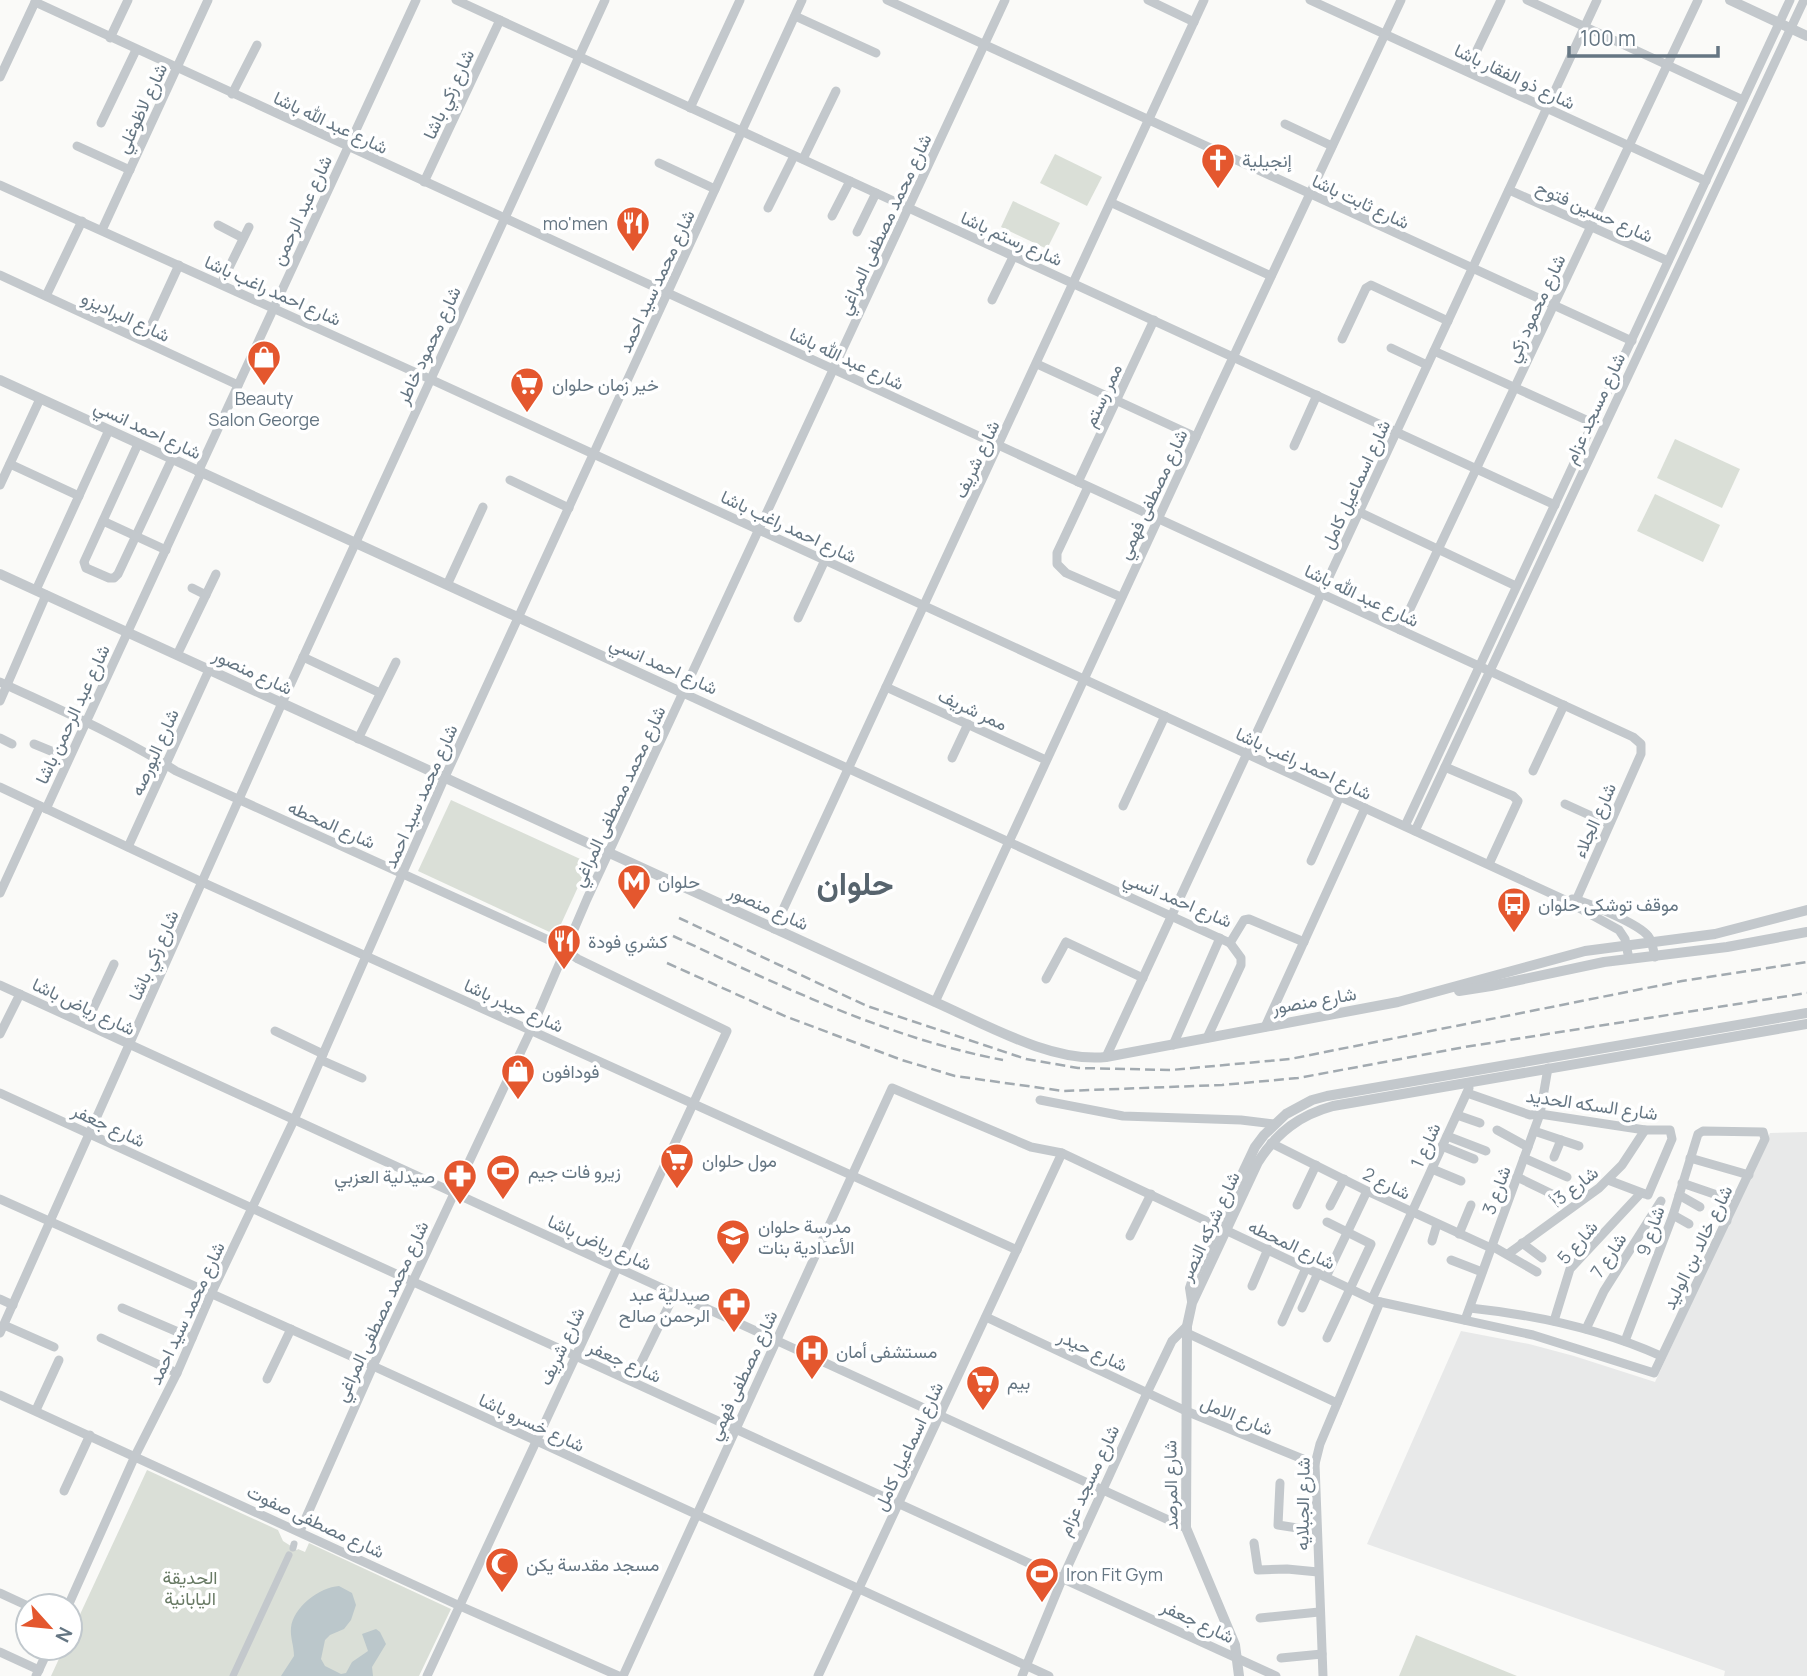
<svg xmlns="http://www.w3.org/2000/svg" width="1807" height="1676" font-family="Manrope,Vazirmatn,sans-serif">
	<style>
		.built { fill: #e8e9e9 }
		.green { fill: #dadfd7 }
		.water { fill: #bbc7cb }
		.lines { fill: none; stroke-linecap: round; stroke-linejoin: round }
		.pedestrian { stroke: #c3c8cc; stroke-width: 7 }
		.minor { stroke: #c3c8cc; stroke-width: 9 }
		.tertiary { stroke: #c3c8cc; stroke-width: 10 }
		.rail { stroke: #a2aab0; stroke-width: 2.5; stroke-dasharray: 10 5; stroke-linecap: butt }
		.labels { text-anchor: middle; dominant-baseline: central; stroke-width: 7; stroke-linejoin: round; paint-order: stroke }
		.street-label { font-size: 18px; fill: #657683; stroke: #fff }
		.poi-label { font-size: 18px; fill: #657683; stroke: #fff; text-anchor: start }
		.park-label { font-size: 18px; fill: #687a64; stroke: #fff }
		.town-label { font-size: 32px; font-weight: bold; fill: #57646e; stroke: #fff }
	</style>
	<rect width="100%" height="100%" fill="#fafaf8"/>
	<polygon class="built" points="1807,1132 1807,1676 1724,1676 1725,1671 1367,1544 1461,1331 1529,1344 1574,1356 1655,1382 1770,1133"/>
	<g class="green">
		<polygon points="1055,154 1102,177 1087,206 1040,183"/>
		<polygon points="1013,201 1060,223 1047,249 1001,227"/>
		<polygon points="1675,439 1740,469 1722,508 1657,478"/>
		<polygon points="1655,494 1720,525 1703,562 1637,531"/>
		<polygon points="451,800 589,863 556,935 418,871"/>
		<polygon points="147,1470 278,1530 283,1541 297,1550 298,1549 305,1552 309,1543 451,1609 419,1676 51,1676 64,1648 70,1648 70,1636"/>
		<polygon points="1416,1635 1517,1676 1399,1676"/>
	</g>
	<path class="water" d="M339,1586L352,1593L356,1605L351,1620L344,1629L330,1635L325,1640L321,1659L325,1666L341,1674L346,1673L352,1662L368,1651L362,1634L376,1629L380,1632L386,1644L372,1667L373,1676H281L294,1656C294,1646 290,1637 291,1628C293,1607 320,1587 339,1586Z"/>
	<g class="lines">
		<g class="pedestrian">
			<polyline points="293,1548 294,1544"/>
			<polyline points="233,1676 289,1555"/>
		</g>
		<g class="minor">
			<polyline points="456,0 1555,505"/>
			<polyline points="887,0 1632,341"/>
			<polyline points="1148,0 1194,22"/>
			<polyline points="1310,0 1706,181"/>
			<polyline points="1527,0 1743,100"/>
			<polyline points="35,2 1633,737 1641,744 1641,754 1574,905"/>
			<polyline points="795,16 876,53"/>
			<polyline points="110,38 128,0"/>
			<polyline points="1467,71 1501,0"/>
			<polyline points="0,77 36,0"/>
			<polyline points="232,94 257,45"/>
			<polyline points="690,108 740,0"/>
			<polyline points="101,123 136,50"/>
			<polyline points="1285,124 1332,146"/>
			<polyline points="77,146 130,170"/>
			<polyline points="803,159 836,91"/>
			<polyline points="659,163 715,189"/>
			<polyline points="424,182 500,20"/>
			<polyline points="0,185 430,379 1563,899 1619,930 1625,939 1629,959"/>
			<polyline points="1509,190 1668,261"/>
			<polyline points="1112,203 1271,276"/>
			<polyline points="768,208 794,156"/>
			<polyline points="832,216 850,181"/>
			<polyline points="218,225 243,238"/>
			<polyline points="102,230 208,0"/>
			<polyline points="857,232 876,193"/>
			<polyline points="0,275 238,385"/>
			<polyline points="221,284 249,227"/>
			<polyline points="46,296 82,221"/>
			<polyline points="992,300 1014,255"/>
			<polyline points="1342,339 1366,288 1371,285 1448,321"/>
			<polyline points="144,341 179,265"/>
			<polyline points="1391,348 1427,365"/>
			<polyline points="1434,351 1593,423"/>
			<polyline points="1037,364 1196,437"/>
			<polyline points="138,444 84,562 86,568 109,578 114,578 118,574 172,459"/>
			<polyline points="1294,446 1317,395"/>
			<polyline points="10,464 79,496"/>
			<polyline points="198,472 416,0"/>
			<polyline points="510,480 569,508"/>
			<polyline points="1078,482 1154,320"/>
			<polyline points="0,485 40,399"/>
			<polyline points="1088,487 1057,553 1057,564 1066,573 1121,597"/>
			<polyline points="1359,512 1516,586"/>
			<polyline points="103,521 166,550"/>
			<polyline points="447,585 483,507"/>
			<polyline points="192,588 206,595"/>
			<polyline points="36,590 109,430"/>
			<polyline points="798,618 825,560"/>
			<polyline points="1400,630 1698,0"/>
			<polyline points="177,655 216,574"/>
			<polyline points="303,657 380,693"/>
			<path d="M0,682C60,710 121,736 176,771L553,942L578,959L727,1031L427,1676"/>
			<polyline points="886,687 1046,760"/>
			<polyline points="683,693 1230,943 1244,920 1249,919 1304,942"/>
			<polyline points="0,701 46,595"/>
			<polyline points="0,738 12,744"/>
			<polyline points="358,739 396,662"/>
			<polyline points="34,744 68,758"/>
			<polyline points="952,758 968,724"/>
			<polyline points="1445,767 1513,796 1518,801 1489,864"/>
			<polyline points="1533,771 1564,705"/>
			<polyline points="0,787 202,882 1017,1250"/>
			<polyline points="1565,804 1609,824"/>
			<polyline points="1123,806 1165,716"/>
			<polyline points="46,809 201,473"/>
			<polyline points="1405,826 1790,0"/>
			<polyline points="1415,831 1804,0"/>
			<polyline points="128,847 209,670"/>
			<polyline points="1311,861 1340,796"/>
			<polyline points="0,893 40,806"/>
			<path d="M1572,899C1587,902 1639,924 1648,936C1653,942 1653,950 1655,957"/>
			<polyline points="774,929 1204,0"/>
			<polyline points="1046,979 1066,942 1143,978"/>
			<polyline points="0,985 1186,1528"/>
			<polyline points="935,1002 1214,398 1401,0"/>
			<polyline points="86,1024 114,964"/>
			<polyline points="1265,1027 1365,808"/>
			<polyline points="275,1031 323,1054"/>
			<polyline points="0,1034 20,994"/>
			<polyline points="1207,1038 1241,965 1241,958 1230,943"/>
			<polyline points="1173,1045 1220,938"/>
			<polyline points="1106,1057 1597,0"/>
			<polyline points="321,1060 362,1078"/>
			<polyline points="0,1093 1276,1676"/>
			<polyline points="1467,1093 1530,1115 1540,1114 1645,1130 1670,1130 1672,1139 1648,1195"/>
			<polyline points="1040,1100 1123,1116 1241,1120 1274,1124"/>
			<polyline points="1457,1115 1480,1123"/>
			<polyline points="1497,1130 1528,1147"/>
			<polyline points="1534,1131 1579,1146"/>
			<polyline points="1447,1136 1486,1151"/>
			<polyline points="1271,1143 1367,1191 1491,1248"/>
			<polyline points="1442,1146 1474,1159"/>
			<polyline points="1554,1157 1561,1140"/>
			<polyline points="1524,1158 1567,1177"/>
			<polyline points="1690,1158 1749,1175"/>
			<polyline points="1432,1169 1461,1181"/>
			<polyline points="1517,1177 1552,1194"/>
			<polyline points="1608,1180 1645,1194"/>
			<polyline points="1682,1183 1717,1195"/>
			<polyline points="1679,1195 1700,1207"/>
			<polyline points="0,1199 373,1366 1049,1676"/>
			<polyline points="1297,1205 1316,1165"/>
			<polyline points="1330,1206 1344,1179"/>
			<polyline points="1673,1215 1689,1224"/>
			<polyline points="1715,1215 1727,1221"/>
			<polyline points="1459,1234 1471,1205"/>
			<polyline points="1130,1236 1151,1194"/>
			<polyline points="1432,1241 1437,1224"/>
			<polyline points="1522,1243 1542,1258"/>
			<polyline points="1492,1246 1537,1272"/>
			<polyline points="1508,1254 1599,1188 1622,1165 1645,1130"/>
			<polyline points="1451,1260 1482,1272"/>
			<polyline points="1326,1277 1367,1191"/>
			<polyline points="1252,1286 1268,1249"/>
			<polyline points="0,1299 13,1305"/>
			<polyline points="1372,1299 1469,1088"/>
			<polyline points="122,1308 192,1338"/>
			<polyline points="1302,1308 1318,1273"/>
			<path d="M1470,1308C1536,1315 1601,1329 1661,1356"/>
			<polyline points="986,1317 1186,1411 1315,1464"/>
			<polyline points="1465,1320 1540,1114 1548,1068"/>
			<polyline points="1554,1321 1570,1269 1641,1193"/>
			<polyline points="1282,1322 1306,1268"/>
			<polyline points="4,1325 54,1347"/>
			<polyline points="1586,1329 1604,1291 1661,1201"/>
			<polyline points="0,1333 282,703 605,0"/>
			<polyline points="1187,1333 1337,1403"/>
			<polyline points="101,1338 177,1373"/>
			<polyline points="1327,1338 1371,1244 1327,1222"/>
			<polyline points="267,1379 291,1329"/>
			<polyline points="632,1381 675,1293"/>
			<polyline points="0,1395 460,1606 619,1676"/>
			<polyline points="36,1410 59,1360"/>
			<polyline points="1280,1483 1278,1525 1317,1531"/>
			<polyline points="64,1491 90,1435"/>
			<polyline points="300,1531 373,1366 531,1030 587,899 1005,0"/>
			<polyline points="1254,1543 1258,1570 1287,1569 1318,1572"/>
			<polyline points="0,1593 28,1606"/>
			<polyline points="68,1606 135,1456 177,1373 211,1294 294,1120 444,779 802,0"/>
			<polyline points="1260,1618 1319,1612"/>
			<polyline points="0,1652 39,1670"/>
			<polyline points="1281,1658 1322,1654"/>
			<polyline points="36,1676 49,1648"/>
			<polyline points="623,1676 892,1088 1031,1147 1062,1153 1376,1301 1533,1335 1654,1373 1765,1139 1763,1132 1703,1131 1698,1134 1673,1215 1625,1341"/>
			<polyline points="818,1676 1062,1153"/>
			<polyline points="1022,1676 1063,1577 1147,1393 1172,1341 1187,1326"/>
			<polyline points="1323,1676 1315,1464 1320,1444 1380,1302"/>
		</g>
		<g class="tertiary">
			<polyline points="1730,0 1807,36"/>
			<polyline points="0,380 683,693"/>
			<path d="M0,574L935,1002C985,1024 1052,1063 1106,1057L1398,1002L1585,951L1715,934L1807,910"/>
			<polyline points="1459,991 1491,986 1604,962 1727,947 1807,932"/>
			<polyline points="1192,1301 1190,1288 1194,1276 1255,1147 1264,1135 1286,1114 1312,1100 1327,1096 1807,1013"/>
			<path d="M1239,1676L1235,1645L1186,1528L1187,1326L1192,1303L1258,1162C1277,1132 1300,1115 1333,1106L1807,1024"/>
		</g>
		<g class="rail">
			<polyline points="679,918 867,1006 1026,1059 1078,1068 1171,1070 1290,1059 1682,981 1807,962"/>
			<path d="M673,936C779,985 887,1038 1003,1060"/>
			<polyline points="667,963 787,1017 902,1060 955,1076 1063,1091 1222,1085 1298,1078 1465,1047 1807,993"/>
		</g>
	</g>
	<defs>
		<g id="church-pin" transform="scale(1.75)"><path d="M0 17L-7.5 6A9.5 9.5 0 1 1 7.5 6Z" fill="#e4572e" stroke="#fff"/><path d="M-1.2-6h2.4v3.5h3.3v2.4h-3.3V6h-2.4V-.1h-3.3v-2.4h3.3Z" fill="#fff"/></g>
		<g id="restaurant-pin" transform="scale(1.75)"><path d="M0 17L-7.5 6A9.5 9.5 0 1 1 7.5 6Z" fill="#e4572e" stroke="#fff"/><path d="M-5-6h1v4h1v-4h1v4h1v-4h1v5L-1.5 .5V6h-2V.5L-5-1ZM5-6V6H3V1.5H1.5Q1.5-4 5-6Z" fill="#fff"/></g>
		<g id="shop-pin" transform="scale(1.75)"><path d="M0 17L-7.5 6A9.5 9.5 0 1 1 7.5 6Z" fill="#e4572e" stroke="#fff"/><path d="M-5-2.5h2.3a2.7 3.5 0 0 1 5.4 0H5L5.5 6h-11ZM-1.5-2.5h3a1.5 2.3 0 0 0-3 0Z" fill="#fff"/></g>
		<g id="supermarket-pin" transform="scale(1.75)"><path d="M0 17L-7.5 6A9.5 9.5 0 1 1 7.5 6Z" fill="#e4572e" stroke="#fff"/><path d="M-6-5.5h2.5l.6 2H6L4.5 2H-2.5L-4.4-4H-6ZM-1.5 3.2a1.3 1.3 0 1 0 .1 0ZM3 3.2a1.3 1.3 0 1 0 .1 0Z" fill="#fff"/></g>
		<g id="metro-pin" transform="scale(1.75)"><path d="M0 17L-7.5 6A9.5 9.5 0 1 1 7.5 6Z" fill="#e4572e" stroke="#fff"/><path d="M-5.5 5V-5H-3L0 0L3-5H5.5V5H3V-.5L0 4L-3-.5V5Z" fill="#fff"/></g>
		<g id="bus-pin" transform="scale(1.75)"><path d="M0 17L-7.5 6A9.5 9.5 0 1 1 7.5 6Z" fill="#e4572e" stroke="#fff"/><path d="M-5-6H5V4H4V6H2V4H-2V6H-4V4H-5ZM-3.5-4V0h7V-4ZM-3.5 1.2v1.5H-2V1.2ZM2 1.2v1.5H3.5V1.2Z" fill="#fff"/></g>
		<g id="stadium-pin" transform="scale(1.75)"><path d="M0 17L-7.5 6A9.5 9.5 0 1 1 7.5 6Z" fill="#e4572e" stroke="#fff"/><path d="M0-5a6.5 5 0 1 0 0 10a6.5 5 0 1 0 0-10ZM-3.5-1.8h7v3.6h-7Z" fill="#fff"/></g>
		<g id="pharmacy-pin" transform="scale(1.75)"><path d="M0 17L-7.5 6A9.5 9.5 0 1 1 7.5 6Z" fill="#e4572e" stroke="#fff"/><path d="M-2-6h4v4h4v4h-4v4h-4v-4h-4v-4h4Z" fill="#fff"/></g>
		<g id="school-pin" transform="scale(1.75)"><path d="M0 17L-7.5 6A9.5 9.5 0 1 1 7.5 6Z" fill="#e4572e" stroke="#fff"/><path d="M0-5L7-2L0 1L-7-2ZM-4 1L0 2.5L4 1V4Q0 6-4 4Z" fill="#fff"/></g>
		<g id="hospital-pin" transform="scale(1.75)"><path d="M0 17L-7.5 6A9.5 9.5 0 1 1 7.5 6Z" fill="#e4572e" stroke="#fff"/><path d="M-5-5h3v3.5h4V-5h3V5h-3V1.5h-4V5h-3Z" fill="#fff"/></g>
		<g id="mosque-pin" transform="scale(1.75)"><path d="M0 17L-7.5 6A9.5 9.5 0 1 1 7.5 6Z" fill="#e4572e" stroke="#fff"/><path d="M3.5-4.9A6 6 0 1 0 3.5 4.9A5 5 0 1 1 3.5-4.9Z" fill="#fff"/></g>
	</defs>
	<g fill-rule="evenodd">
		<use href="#church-pin" x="1218" y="160"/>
		<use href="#restaurant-pin" x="633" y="223"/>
		<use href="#shop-pin" x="264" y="357"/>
		<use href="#supermarket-pin" x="527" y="384"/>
		<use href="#metro-pin" x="634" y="881"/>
		<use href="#bus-pin" x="1514" y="904"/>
		<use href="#restaurant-pin" x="564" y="941"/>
		<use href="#shop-pin" x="518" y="1071"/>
		<use href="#supermarket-pin" x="677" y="1160"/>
		<use href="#stadium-pin" x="503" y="1171"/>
		<use href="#pharmacy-pin" x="460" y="1176"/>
		<use href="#school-pin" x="733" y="1236"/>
		<use href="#pharmacy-pin" x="734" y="1304"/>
		<use href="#hospital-pin" x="812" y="1351"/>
		<use href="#supermarket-pin" x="983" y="1382"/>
		<use href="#mosque-pin" x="502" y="1564"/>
		<use href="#stadium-pin" x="1042" y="1574"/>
	</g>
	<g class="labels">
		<g class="street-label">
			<text transform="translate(1515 76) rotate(25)">شارع ذو الفقار باشا</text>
			<text transform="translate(448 94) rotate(-65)">شارع زكي باشا</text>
			<text transform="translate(141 108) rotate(-65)">شارع لاظوغلي</text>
			<text transform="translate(331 122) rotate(25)">شارع عبد الله باشا</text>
			<text transform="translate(1361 201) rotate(25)">شارع ثابت باشا</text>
			<text transform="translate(301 210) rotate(-65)">شارع عبد الرحمن</text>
			<text transform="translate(1595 211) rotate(24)">شارع حسين فتوح</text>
			<text transform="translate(884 224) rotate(-65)">شارع محمد مصطفى المراغي</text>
			<text transform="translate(1012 238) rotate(24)">شارع رستم باشا</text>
			<text transform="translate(656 281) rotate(-65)">شارع محمد سيد احمد</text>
			<text transform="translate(273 290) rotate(24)">شارع احمد راغب باشا</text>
			<text transform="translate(1535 308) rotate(-65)">شارع محمود زكي</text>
			<text transform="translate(126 316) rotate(25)">شارع البراديزو</text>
			<text transform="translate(428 345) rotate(-65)">شارع محمود خاطر</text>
			<text transform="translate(847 358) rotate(25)">شارع عبد الله باشا</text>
			<text transform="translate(1102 395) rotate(-65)">ممر رستم</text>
			<text transform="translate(1594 408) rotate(-65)">شارع مسجد عزام</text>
			<text transform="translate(148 429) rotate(25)">شارع احمد انسي</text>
			<text transform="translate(976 459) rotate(-65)">شارع شريف</text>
			<text transform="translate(1355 484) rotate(-65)">شارع اسماعيل كامل</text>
			<text transform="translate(1152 494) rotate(-65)">شارع مصطفى فهمي</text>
			<text transform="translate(789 526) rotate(25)">شارع احمد راغب باشا</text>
			<text transform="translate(1362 595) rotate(25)">شارع عبد الله باشا</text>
			<text transform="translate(664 665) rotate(24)">شارع احمد انسي</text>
			<text transform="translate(253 671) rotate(25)">شارع منصور</text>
			<text transform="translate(973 709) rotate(25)">ممر شريف</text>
			<text transform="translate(72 714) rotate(-65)">شارع عبد الرحمن باشا</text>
			<text transform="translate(154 752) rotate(-66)">شارع البورصه</text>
			<text transform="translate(1304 763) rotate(25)">شارع احمد راغب باشا</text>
			<text transform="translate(420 796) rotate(-66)">شارع محمد سيد احمد</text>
			<text transform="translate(618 796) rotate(-65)">شارع محمد مصطفى المراغي</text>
			<text transform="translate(1594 820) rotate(-66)">شارع الجلاء</text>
			<text transform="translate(332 824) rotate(24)">شارع المحطه</text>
			<text transform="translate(1178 899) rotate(23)">شارع احمد انسي</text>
			<text transform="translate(769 907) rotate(24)">شارع منصور</text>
			<text transform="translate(153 955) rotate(-66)">شارع زكي باشا</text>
			<text transform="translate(1314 1000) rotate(-10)">شارع منصور</text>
			<text transform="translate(514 1005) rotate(24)">شارع حيدر باشا</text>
			<text transform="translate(84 1006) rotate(25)">شارع رياض باشا</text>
			<text transform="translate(1592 1104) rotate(8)">شارع السكه الحديد</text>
			<text transform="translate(109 1125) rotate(25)">شارع جعفر</text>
			<text transform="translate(1425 1145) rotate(-66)">شارع 1</text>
			<text transform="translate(1387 1183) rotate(26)">شارع 2</text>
			<text transform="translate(1574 1186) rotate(-38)">شارع 3أ</text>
			<text transform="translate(1496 1190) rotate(-70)">شارع 3</text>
			<text transform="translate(1209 1226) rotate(-65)">شارع شركه النصر</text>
			<text transform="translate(1650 1231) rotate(-71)">شارع 9</text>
			<text transform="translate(600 1242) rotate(24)">شارع رياض باشا</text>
			<text transform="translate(1577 1242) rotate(-49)">شارع 5</text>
			<text transform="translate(1292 1244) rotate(25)">شارع المحطه</text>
			<text transform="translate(1697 1247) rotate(-64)">شارع خالد بن الوليد</text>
			<text transform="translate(1608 1255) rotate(-57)">شارع 7</text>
			<text transform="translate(381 1311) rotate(-65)">شارع محمد مصطفى المراغي</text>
			<text transform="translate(186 1313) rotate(-65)">شارع محمد سيد احمد</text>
			<text transform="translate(561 1346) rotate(-65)">شارع شريف</text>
			<text transform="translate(1093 1350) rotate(25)">شارع حيدر</text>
			<text transform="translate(625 1361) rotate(24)">شارع جعفر</text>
			<text transform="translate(742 1375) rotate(-65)">شارع مصطفى فهمي</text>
			<text transform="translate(1237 1415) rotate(22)">شارع الامل</text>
			<text transform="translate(532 1422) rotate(25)">شارع خسرو باشا</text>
			<text transform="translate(908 1446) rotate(-65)">شارع اسماعيل كامل</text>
			<text transform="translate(1088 1480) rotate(-65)">شارع مسجد عزام</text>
			<text transform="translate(1170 1485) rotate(-91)">شارع المرصد</text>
			<text transform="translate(1302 1504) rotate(-89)">شارع الجبلايه</text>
			<text transform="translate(316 1521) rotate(25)">شارع مصطفى صفوت</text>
			<text transform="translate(1198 1621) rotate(25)">شارع جعفر</text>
		</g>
		<g class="poi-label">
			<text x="1242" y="160">إنجيلية</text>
			<text x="608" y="223" text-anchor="end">mo'men</text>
			<text x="552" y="384">خير زمان حلوان</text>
			<text x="264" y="398" text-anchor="middle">Beauty<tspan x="264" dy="21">Salon George</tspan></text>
			<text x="658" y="881">حلوان</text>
			<text x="1538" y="904">موقف توشكى حلوان</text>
			<text x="588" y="941">كشري فودة</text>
			<text x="542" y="1071">فودافون</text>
			<text x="702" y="1160">مول حلوان</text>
			<text x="528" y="1171">زيرو فات جيم</text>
			<text x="435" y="1176" text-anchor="end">صيدلية العزبي</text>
			<text x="758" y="1226">مدرسة حلوان<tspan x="758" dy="21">الأعدادية بنات</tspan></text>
			<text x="710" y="1294" text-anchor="end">صيدلية عبد<tspan x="710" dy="21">الرحمن صالح</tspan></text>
			<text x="836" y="1351">مستشفى أمان</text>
			<text x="1007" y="1382">بيم</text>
			<text x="526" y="1564">مسجد مقدسة يكن</text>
			<text x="1066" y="1574">Iron Fit Gym</text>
		</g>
		<g class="park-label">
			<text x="190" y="1577">الحديقة<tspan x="190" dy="21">اليابانية</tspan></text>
		</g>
		<g class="town-label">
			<text x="855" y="883">حلوان</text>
		</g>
	</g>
	<g transform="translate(49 1627) rotate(117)"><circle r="33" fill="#ffffff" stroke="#c1c8cd" stroke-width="2"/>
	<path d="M0-5L12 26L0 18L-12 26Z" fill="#e4572e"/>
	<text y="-10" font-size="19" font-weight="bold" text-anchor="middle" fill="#657683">N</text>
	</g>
	<path d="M1569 46v10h149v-10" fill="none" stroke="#657683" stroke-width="3.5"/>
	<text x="1580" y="46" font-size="21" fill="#657683" stroke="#ffffff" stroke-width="5" paint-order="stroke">100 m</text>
</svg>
